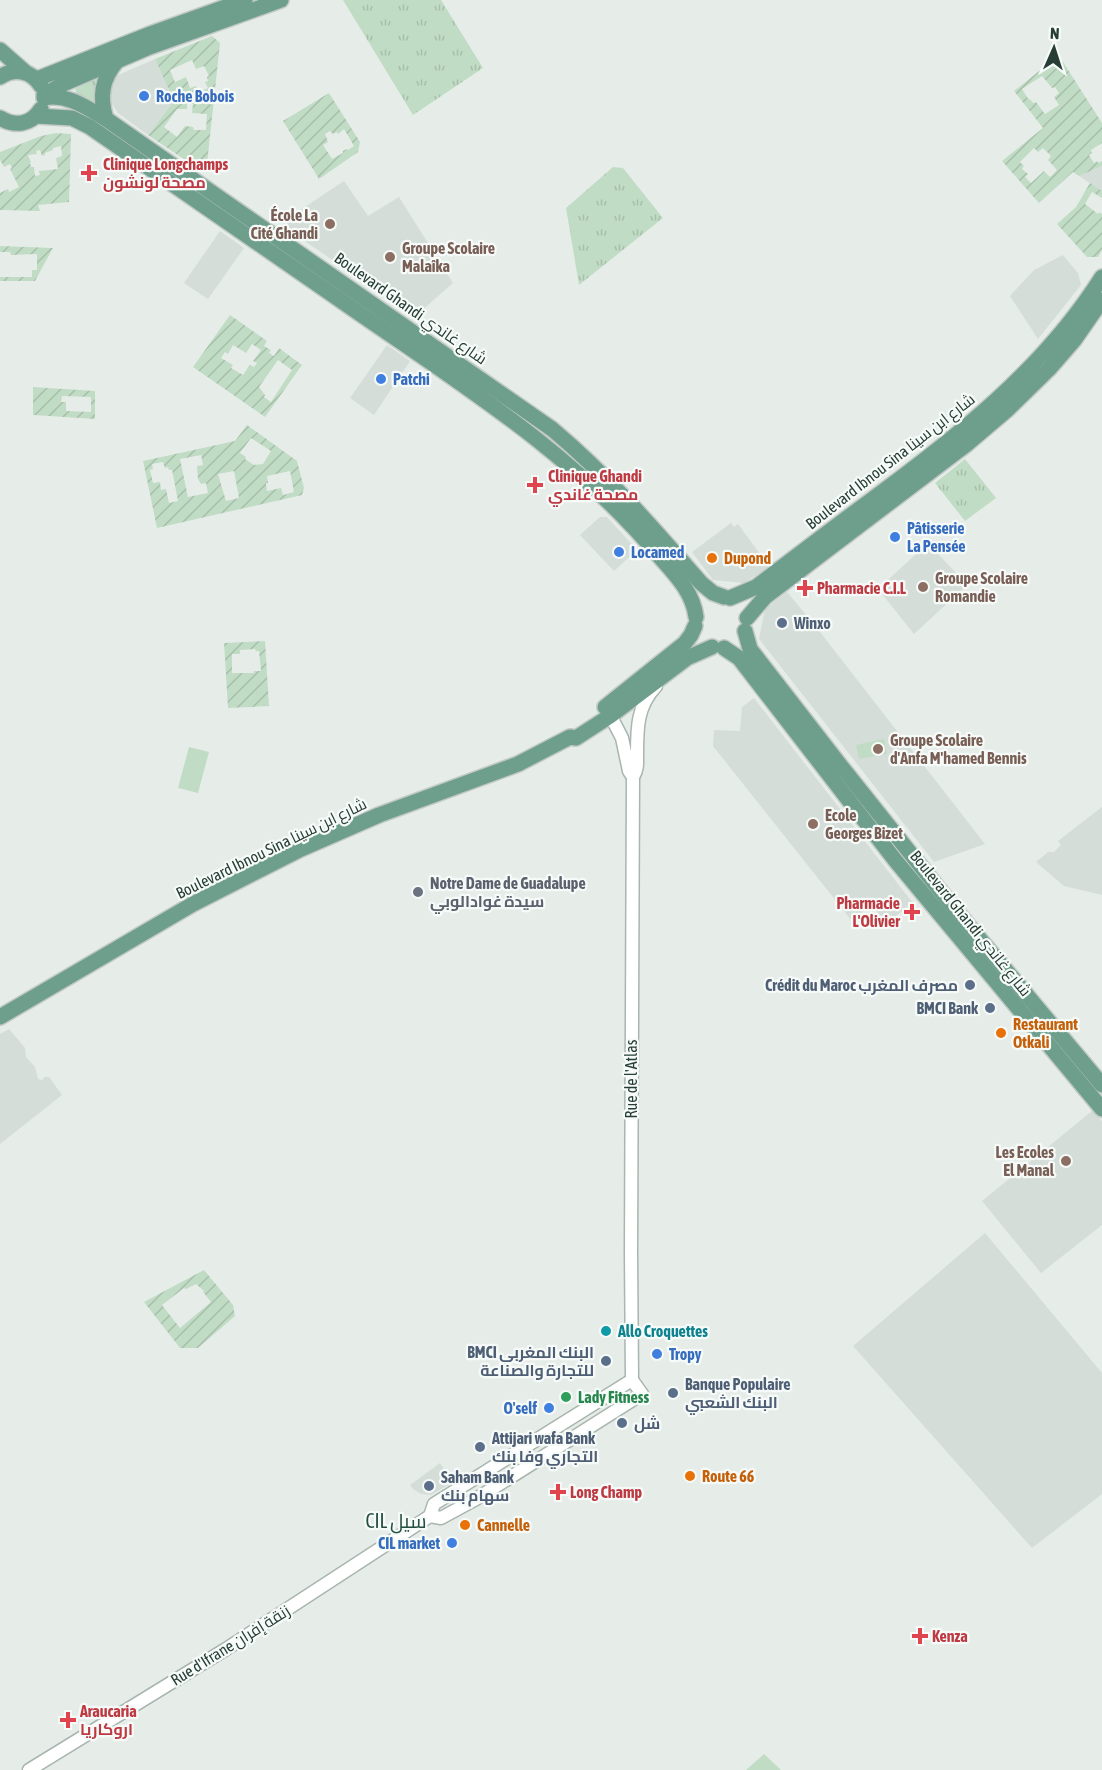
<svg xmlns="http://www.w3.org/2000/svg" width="1102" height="1770" font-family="'Asap Condensed',Cairo,sans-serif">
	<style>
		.built { fill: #d4ddd8 }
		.grass { fill: url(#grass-tufts) }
		.garden { fill: url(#garden-furrows); fill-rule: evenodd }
		.pitch { fill: #c1dcc5 }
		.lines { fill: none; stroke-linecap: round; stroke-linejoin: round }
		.minor-casing { stroke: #a9b5af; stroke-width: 15 }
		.major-casing { stroke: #c2c9c6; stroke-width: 18 }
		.minor { stroke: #fff; stroke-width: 12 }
		.major { stroke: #6e9f8d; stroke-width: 15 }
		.shop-dot { fill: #3f7fe0; stroke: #f6faf8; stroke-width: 2 }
		.health-dot { fill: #e0444e; stroke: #f6faf8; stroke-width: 2 }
		.education-dot { fill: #8d6e63; stroke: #f6faf8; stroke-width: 2 }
		.food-dot { fill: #e8710a; stroke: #f6faf8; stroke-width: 2 }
		.service-dot { fill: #5c6f8a; stroke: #f6faf8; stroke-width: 2 }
		.worship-dot { fill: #6b7280; stroke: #f6faf8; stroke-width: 2 }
		.culture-dot { fill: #0f9aa8; stroke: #f6faf8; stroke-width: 2 }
		.leisure-dot { fill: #2e9e5b; stroke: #f6faf8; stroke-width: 2 }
		.labels { text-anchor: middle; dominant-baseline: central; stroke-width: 4.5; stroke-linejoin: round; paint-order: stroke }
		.shop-label { font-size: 16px; font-weight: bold; fill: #366cbe; stroke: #f6faf8; text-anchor: start }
		.health-label { font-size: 16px; font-weight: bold; fill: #be3a42; stroke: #f6faf8; text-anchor: start }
		.education-label { font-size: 16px; font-weight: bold; fill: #785e54; stroke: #f6faf8; text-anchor: start }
		.street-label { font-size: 16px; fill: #263e35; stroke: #f6faf8 }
		.food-label { font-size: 16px; font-weight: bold; fill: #c56008; stroke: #f6faf8; text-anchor: start }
		.service-label { font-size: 16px; font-weight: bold; fill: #4e5e75; stroke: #f6faf8; text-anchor: start }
		.worship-label { font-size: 16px; font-weight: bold; fill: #5b616d; stroke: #f6faf8; text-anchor: start }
		.culture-label { font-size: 16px; font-weight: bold; fill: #0d838f; stroke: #f6faf8; text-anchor: start }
		.leisure-label { font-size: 16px; font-weight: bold; fill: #27864d; stroke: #f6faf8; text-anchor: start }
		.quarter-label { font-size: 20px; fill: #234f40; stroke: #f6faf8 }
	</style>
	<defs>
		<pattern id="grass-tufts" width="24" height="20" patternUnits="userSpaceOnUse" patternTransform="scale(1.5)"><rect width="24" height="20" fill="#c1dcc5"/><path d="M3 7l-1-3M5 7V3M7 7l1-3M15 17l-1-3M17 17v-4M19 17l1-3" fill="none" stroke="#a6beaa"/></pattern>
		<pattern id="garden-furrows" width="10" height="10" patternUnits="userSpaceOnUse" patternTransform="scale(1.5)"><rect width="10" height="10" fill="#c1dcc5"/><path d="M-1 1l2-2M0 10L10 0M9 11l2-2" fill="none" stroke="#a6beaa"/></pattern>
	</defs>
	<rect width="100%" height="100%" fill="#e6ede9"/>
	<g class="built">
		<polygon points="155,59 174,101 148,135 118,113 112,104 110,92 113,81 118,75"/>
		<polygon points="1102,166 1102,191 1079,176"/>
		<polygon points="344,181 368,216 399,197 453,283 421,311 408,312 350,272 352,268 339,261 337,263 287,229 287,219"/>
		<polygon points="220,231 244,248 208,299 184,283"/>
		<polygon points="1063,255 1078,273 1081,285 1038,339 1010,296 1034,270"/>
		<polygon points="387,345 410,361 374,415 350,398"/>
		<polygon points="600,517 607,517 637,550 614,571 580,535"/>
		<polygon points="731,523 734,527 738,524 769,566 744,583 713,580 692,552"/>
		<polygon points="928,543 967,585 914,634 878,589"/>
		<polygon points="787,592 813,623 985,844 934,862 759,639 765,609"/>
		<polygon points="754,698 912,902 887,924 871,904 852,921 713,746 714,730 740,731 742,707"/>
		<polygon points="1102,807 1102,895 1064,886 1036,862 1048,852 1054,852 1061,845 1058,841"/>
		<polygon points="9,1029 25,1048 26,1057 35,1067 38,1079 42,1080 45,1077 49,1077 62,1095 0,1144 0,1034"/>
		<polygon points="1093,1110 1102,1121 1102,1225 1041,1273 982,1201"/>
		<polygon points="985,1233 1102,1373 1102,1494 1032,1548 853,1346"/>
		<polygon points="440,1463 453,1482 431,1495 421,1494 413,1489 410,1485"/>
	</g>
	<g class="grass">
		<polygon points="343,0 441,0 483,68 413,115"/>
		<polygon points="98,77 100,77 96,104 94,104 77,94 75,89"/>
		<polygon points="613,167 623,168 663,218 579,285 566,208"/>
		<polygon points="965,459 996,498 965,521 935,483"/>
		<polygon points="764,1754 781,1770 746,1770"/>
	</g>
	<g class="garden">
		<path d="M212,36L220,43L207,164L197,168L148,135L174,101L155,59ZM192,60L196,69L204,66L209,76L207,77L208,81L205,82L208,88L199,92L196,86L190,88L186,77L175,82L170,70ZM187,104H193L192,113L207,114L206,130H194L193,127L185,126L177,137L164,127L177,109H187Z"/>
		<path d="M1053,60L1063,62L1102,123V143L1091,150L1092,153L1089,155L1094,163L1097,161L1098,163L1102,161V166L1079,176L1073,172L1039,203L1002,161L1043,128L1014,91ZM1042,76L1052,88L1055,87L1059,93L1054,97L1059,105L1045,114L1036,102L1033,103L1030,99L1029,100L1022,89ZM1043,148L1051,156L1048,160L1057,170L1050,177L1044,171L1031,183L1025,177L1028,174L1022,169L1024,166L1020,162L1034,148L1038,152Z"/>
		<path d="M329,93L360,142L358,152L319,179L283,121ZM344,129L354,146L348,150L347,149L343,151V153L332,159L323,145L328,142L325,134L330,131L333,134L337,132L338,134Z"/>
		<path d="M56,133L71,134L69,202L38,205L40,211L0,210V193L8,189L9,192L19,187L10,169L12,168L10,164L4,167L0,160V152L41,136ZM61,146L62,156L56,158L58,169L39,171L40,175L35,176L34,167H31L30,163L31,162L28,155L37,154L36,151L40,150L42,156L45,155V153L53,150V148Z"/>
		<polygon points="1090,183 1102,191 1102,198 1092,192 1085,204 1098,214 1099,212 1102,214 1102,250 1098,257 1087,257 1057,224 1076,207"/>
		<polygon points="0,246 53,248 35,281 0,281 0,277 32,277 32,270 37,270 37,254 11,255 10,252 0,252"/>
		<path d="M230,315L267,341L264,346L271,350L269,353L274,356L279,348L302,365L265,417L193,367ZM252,344L261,350L253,361L257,363L254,367L250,365L243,375L231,368L233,365L221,358L225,352L228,354L233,345L246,353ZM278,360L292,370L271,402L264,397L265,395L259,387Z"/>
		<path d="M33,387L95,391V419L33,415ZM62,396L91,397V412L66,411V402H61Z"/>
		<path d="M247,425L297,461L304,488L302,495L157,528L143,461L235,441ZM251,438L271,451L263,464L254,465L245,459L246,457L240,453ZM201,455L203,465L197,466L198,479L201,484L206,483L208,493L188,497L180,459ZM163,462L165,468L168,467L169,470H172L178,501L169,503L166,489L161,490L160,482L153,483L150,470L153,469L152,464ZM234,471L239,498L226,501L218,474ZM290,471L294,492L283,495L281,488L267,491L266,483H268L267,476Z"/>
		<path d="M265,641L269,706L228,708L224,643ZM255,649L256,651H259L261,671H254V673H232V654H240V650Z"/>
		<path d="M204,1270L233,1305L235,1316L198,1348H180L144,1302ZM196,1284L204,1291L203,1292L211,1302L180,1328L162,1305L184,1288L186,1289Z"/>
	</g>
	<g class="pitch">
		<polygon points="884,739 887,754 859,759 856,745"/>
		<polygon points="189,747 209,752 198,793 178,788"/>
	</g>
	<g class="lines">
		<g class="minor-casing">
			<g id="minor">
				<polyline points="607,709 622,738 629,771 633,777"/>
				<path d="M632,1380L631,1252L633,777C638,769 637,763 637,754C637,728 637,706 656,686"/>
				<polyline points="430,1516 441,1518 476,1499 642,1394 632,1380"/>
				<polyline points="29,1770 226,1649 430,1516 434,1504 632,1380"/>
			</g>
		</g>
		<g class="major-casing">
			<g id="major">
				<polyline points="0,50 25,72"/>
				<path d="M0,77C15,67 32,71 41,86"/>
				<polyline points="37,79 150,34 245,0"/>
				<polyline points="44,95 63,84 147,48 281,0"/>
				<path d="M44,98C67,93 87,108 106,119L552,429C607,475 654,529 701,583L713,593L724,597"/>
				<path d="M36,116L72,118L90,127C171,183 252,239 333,295C447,375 569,448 659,556C675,574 693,592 696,617"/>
				<path d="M0,118C15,127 31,125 41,109"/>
				<path d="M106,119C99,96 102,79 117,61"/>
				<path d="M730,598L756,587C794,558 832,529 870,501C956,438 1044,369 1102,277"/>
				<polyline points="747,618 765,597 967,444 1007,410 1049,369 1075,339 1102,300"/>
				<polyline points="745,631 750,649 840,765 958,913 1102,1085"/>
				<polyline points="724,648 739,658 895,860 1102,1109"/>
				<polyline points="605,707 685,643 691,635 695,626"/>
				<polyline points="0,1017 193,904 301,849 379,815 518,764 570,737 576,738 610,716 687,658 712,647"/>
			</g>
		</g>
		<use href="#minor" class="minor"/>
		<use href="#major" class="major"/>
	</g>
	<g class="shop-dot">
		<circle cx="144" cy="96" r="6"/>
		<circle cx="381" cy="379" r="6"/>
		<circle cx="895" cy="537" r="6"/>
		<circle cx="619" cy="552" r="6"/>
		<circle cx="657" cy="1354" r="6"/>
		<circle cx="549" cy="1408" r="6"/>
		<circle cx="452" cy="1543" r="6"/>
	</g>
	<g class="health-dot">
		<path d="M86 164h6v6h6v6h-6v6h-6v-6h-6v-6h6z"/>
		<path d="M532 476h6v6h6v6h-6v6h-6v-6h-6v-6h6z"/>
		<path d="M802 579h6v6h6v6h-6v6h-6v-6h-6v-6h6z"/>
		<path d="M909 903h6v6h6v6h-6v6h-6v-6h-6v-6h6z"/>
		<path d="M555 1483h6v6h6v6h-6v6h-6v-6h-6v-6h6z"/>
		<path d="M917 1627h6v6h6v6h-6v6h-6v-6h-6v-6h6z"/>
		<path d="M65 1711h6v6h6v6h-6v6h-6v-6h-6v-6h6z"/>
	</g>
	<g class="education-dot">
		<circle cx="330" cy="224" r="6"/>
		<circle cx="390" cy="257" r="6"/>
		<circle cx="923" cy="587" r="6"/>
		<circle cx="878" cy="749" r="6"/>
		<circle cx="813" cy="824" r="6"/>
		<circle cx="1066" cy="1161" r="6"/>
	</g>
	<g class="food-dot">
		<circle cx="712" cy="558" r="6"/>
		<circle cx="1001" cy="1033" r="6"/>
		<circle cx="690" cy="1476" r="6"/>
		<circle cx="465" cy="1525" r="6"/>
	</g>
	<g class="service-dot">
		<circle cx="782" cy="623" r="6"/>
		<circle cx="970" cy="985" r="6"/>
		<circle cx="990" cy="1008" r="6"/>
		<circle cx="606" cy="1361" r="6"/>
		<circle cx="673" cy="1393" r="6"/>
		<circle cx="622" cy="1423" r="6"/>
		<circle cx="480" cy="1447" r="6"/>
		<circle cx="429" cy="1486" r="6"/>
	</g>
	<circle class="worship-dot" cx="418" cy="892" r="6"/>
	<circle class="culture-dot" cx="606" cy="1331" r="6"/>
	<circle class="leisure-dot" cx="566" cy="1397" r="6"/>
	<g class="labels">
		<g class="shop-label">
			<text x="156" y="96">Roche Bobois</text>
			<text x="393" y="379">Patchi</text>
			<text x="907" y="528">Pâtisserie<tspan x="907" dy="18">La Pensée</tspan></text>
			<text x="631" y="552">Locamed</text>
			<text x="669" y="1354">Tropy</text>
			<text x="537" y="1408" text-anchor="end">O'self</text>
			<text x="440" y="1543" text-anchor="end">CIL market</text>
		</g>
		<g class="health-label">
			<text x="103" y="164">Clinique Longchamps<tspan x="103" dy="18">مصحة لونشون</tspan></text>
			<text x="548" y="476">Clinique Ghandi<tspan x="548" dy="18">مصحة غاندي</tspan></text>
			<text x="817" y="588">Pharmacie C.I.L</text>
			<text x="900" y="903" text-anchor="end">Pharmacie<tspan x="900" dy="18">L'Olivier</tspan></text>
			<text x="570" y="1492">Long Champ</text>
			<text x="932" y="1636">Kenza</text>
			<text x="80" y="1711">Araucaria<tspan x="80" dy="18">اروكاريا</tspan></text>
		</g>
		<g class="education-label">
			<text x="318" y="215" text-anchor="end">École La<tspan x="318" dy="18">Cité Ghandi</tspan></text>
			<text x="402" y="248">Groupe Scolaire<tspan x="402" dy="18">Malaîka</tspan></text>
			<text x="935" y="578">Groupe Scolaire<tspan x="935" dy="18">Romandie</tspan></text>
			<text x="890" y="740">Groupe Scolaire<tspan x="890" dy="18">d'Anfa M'hamed Bennis</tspan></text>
			<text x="825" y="815">Ecole<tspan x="825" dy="18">Georges Bizet</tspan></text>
			<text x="1054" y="1152" text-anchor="end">Les Ecoles<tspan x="1054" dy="18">El Manal</tspan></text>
		</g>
		<g class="street-label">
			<text transform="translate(411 308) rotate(35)">Boulevard Ghandi شارع غاندي</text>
			<text transform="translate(890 461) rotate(-38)">Boulevard Ibnou Sina شارع ابن سينا</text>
			<text transform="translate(271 848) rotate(-26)">Boulevard Ibnou Sina شارع ابن سينا</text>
			<text transform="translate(971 923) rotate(51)">Boulevard Ghandi شارع غاندي</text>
			<text transform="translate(631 1079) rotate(-90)">Rue de l'Atlas</text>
			<text transform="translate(230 1645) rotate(-32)">Rue d'Ifrane زنقة إفران</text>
		</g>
		<g class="food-label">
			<text x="724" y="558">Dupond</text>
			<text x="1013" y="1024">Restaurant<tspan x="1013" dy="18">Otkali</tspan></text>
			<text x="702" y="1476">Route 66</text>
			<text x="477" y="1525">Cannelle</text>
		</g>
		<g class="service-label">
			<text x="794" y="623">Winxo</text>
			<text x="958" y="985" text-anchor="end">Crédit du Maroc مصرف المغرب</text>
			<text x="978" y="1008" text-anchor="end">BMCI Bank</text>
			<text x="594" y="1352" text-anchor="end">BMCI البنك المغربي<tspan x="594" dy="18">للتجارة والصناعة</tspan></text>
			<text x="685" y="1384">Banque Populaire<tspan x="685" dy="18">البنك الشعبي</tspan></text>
			<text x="634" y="1423">شل</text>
			<text x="492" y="1438">Attijari wafa Bank<tspan x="492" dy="18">التجاري وفا بنك</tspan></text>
			<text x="441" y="1477">Saham Bank<tspan x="441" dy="18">سهام بنك</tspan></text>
		</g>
		<g class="worship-label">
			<text x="430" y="883">Notre Dame de Guadalupe<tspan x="430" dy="18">سيدة غوادالوبي</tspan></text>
		</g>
		<g class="culture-label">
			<text x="618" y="1331">Allo Croquettes</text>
		</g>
		<g class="leisure-label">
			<text x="578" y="1397">Lady Fitness</text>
		</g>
		<g class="quarter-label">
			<text x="396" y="1520">CIL سيل</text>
		</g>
	</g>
	<g transform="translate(1054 48) rotate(3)" stroke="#f6faf8" stroke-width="4.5" paint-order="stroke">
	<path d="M0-4.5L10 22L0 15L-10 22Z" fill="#263e35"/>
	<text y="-9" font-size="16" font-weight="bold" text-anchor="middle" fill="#263e35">N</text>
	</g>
</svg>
